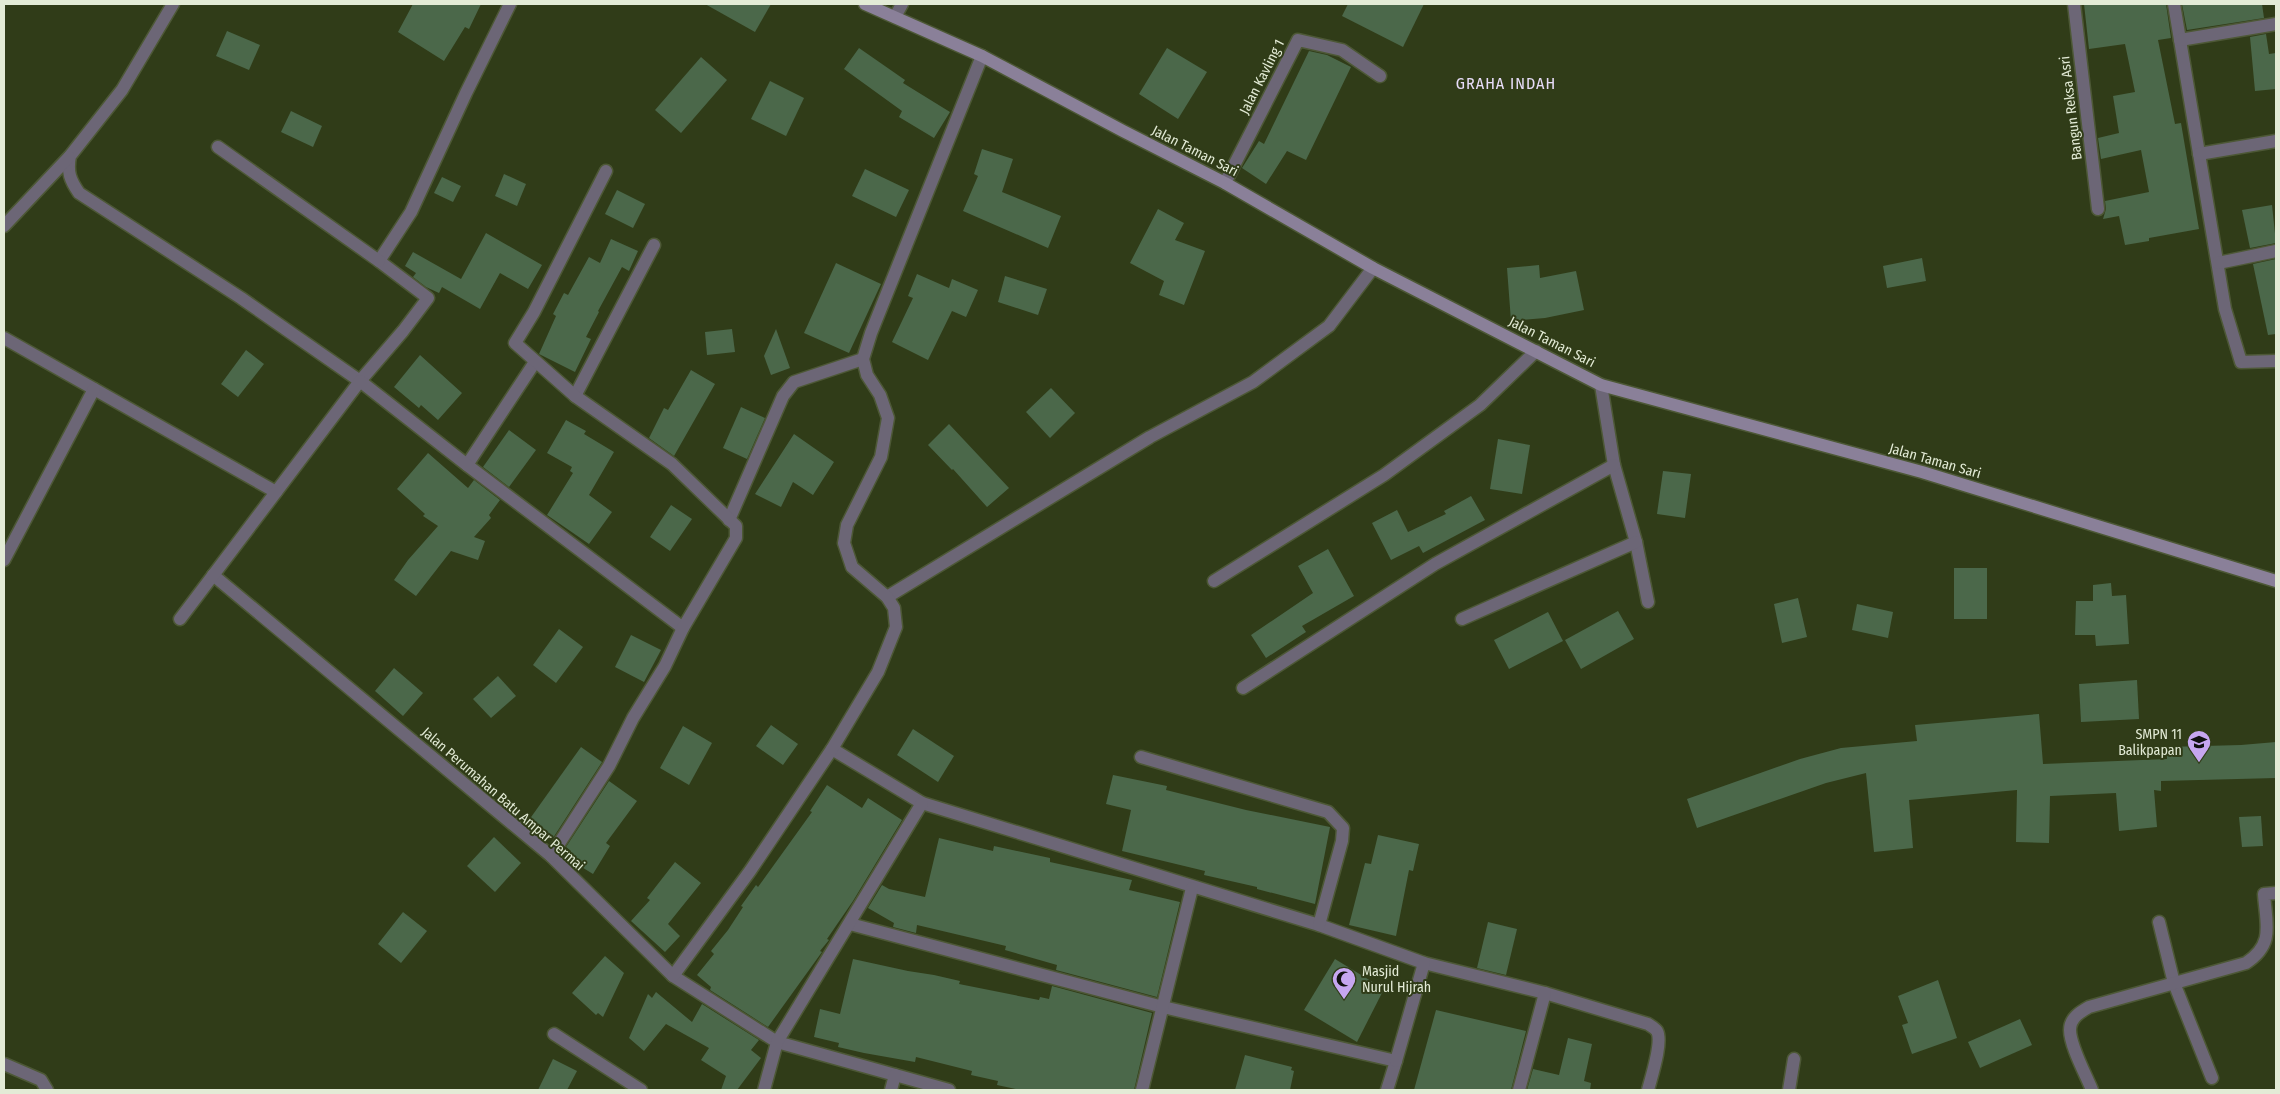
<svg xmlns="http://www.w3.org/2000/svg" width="2280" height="1094" font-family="'Fira Sans Condensed',sans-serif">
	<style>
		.building { fill: #4b684a }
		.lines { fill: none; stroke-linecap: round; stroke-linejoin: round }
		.street-casing { stroke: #4d5836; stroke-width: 15 }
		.secondary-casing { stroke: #4d5836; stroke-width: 15 }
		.street { stroke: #6c6676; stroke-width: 12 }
		.secondary { stroke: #8a8099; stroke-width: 12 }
		.labels { text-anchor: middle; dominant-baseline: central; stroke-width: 4; stroke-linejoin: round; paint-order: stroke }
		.street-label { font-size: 14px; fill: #e3ebd6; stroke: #303c18 }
		.poi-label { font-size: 14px; fill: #e3ebd6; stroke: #303c18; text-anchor: end }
		.quarter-label { font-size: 16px; letter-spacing: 1px; fill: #e7dcf8; stroke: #303c18 }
	</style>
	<rect width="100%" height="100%" fill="#303c18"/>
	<g class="building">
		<polygon points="413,4 481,4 469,29 465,27 444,61 398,32"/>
		<polygon points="705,4 771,4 755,32"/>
		<polygon points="1348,4 1424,4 1403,47 1342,16"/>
		<polygon points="2084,4 2166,4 2171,38 2158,40 2175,124 2181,123 2199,229 2149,238 2149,241 2125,245 2119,216 2103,219 2106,209 2105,201 2149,192 2141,150 2101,159 2098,138 2119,133 2113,96 2135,92 2125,44 2089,49"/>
		<polygon points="2182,4 2262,4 2264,18 2187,30"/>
		<polygon points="227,31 260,45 249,70 216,56"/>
		<polygon points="2266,34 2269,54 2276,53 2276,89 2255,91 2250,37"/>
		<polygon points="859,48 905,80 903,83 950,112 934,138 899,117 902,111 844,69"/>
		<polygon points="1167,48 1207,72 1178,119 1139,94"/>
		<polygon points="1309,51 1327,55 1351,67 1306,160 1287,151 1266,184 1242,168 1259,141 1264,144"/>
		<polygon points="701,57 727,80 681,133 655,110"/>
		<polygon points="770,81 804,98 786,136 751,119"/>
		<polygon points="291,111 322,126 313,147 281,132"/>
		<polygon points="982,149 1013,159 1002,192 1061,216 1048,248 963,211 978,176 974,174"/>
		<polygon points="865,169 909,190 896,217 852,196"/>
		<polygon points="504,174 526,184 517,206 495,196"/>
		<polygon points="442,177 461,186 453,202 434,193"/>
		<polygon points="617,190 645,204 633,228 605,214"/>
		<polygon points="2272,205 2276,243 2250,248 2242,210"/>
		<polygon points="1158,209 1184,223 1175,240 1205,251 1184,305 1159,295 1164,281 1130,263"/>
		<polygon points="486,233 542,265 528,289 500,273 480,309 442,287 439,293 426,287 413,277 416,273 405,266 413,252 461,279"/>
		<polygon points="611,239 638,251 629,271 622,267 598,311 599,312 586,337 591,339 575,372 539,354 556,316 553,314 564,293 568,295 589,257 600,263"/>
		<polygon points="1922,258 1926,281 1887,288 1883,266"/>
		<polygon points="2276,259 2276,334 2268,335 2253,264"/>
		<polygon points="836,263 881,284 849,353 804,333"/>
		<polygon points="1539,265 1540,278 1576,271 1584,310 1545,318 1511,321 1507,268"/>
		<polygon points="917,274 949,288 952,279 978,290 966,317 952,311 928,360 892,342 913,298 908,296"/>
		<polygon points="1005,276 1047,289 1038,315 998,302"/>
		<polygon points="732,329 735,352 707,355 705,332"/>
		<polygon points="776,329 790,368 771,375 764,356"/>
		<polygon points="246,350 264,364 238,397 221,384"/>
		<polygon points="420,355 462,393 438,420 421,405 419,408 394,387"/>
		<polygon points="691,370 715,384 674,456 649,438 664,408 668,410"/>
		<polygon points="1051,388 1075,413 1050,438 1026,412"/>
		<polygon points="741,407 765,418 747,459 723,448"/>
		<polygon points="566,420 586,431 584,434 614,452 589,495 612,512 589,544 547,515 573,473 570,471 572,467 547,453"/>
		<polygon points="949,424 1009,488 987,507 953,469 952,470 928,445"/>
		<polygon points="509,430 536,450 509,487 483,467"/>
		<polygon points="794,434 834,462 813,495 793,482 781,507 755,494"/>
		<polygon points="1498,439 1530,445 1522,494 1490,489"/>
		<polygon points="428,453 468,488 474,480 500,500 489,515 491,518 474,537 485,541 478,560 451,551 416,596 394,580 408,560 438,526 423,516 425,514 397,489"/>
		<polygon points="1663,471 1691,474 1685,518 1657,514"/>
		<polygon points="1471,496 1485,520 1423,553 1419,546 1391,560 1372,523 1397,510 1408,532 1446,514 1444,511"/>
		<polygon points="671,505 692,519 670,551 650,537"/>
		<polygon points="1328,549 1354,596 1302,626 1306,632 1266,658 1251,635 1313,593 1298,566"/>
		<rect x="1954" y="568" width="33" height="51"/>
		<polygon points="2111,583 2112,596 2126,595 2129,644 2096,646 2095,635 2075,635 2076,601 2093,601 2093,585"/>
		<polygon points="1798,598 1807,637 1782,643 1774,604"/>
		<polygon points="1857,604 1893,612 1888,638 1852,630"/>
		<polygon points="1618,611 1634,639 1581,669 1565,640"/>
		<polygon points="1548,612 1563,641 1509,669 1494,640"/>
		<polygon points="559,629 583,647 556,683 533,665"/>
		<polygon points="631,635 661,650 644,682 615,667"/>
		<polygon points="394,668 423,693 403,716 375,691"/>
		<polygon points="498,676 516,696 491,718 473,699"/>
		<polygon points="2137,680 2139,719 2081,722 2079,684"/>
		<polygon points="2039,714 2043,764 2167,759 2167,747 2241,745 2276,742 2276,778 2161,781 2161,791 2154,790 2157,827 2119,831 2116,793 2050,796 2049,843 2016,842 2017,790 1909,800 1913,848 1874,852 1866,773 1826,783 1697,828 1687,799 1800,759 1841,748 1917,741 1915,725"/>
		<polygon points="771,725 798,744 783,765 756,746"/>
		<polygon points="683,726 712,743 689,785 660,768"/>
		<polygon points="913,729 954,756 938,782 897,755"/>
		<polygon points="581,747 602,762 553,838 529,820"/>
		<polygon points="1113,775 1167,786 1166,790 1246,810 1330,827 1315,904 1257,889 1257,887 1204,875 1205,871 1122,851 1131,810 1106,804"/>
		<polygon points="609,781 637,801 606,843 610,846 593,874 567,858 571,851 566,847"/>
		<polygon points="827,785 862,808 868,798 902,820 853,901 827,939 829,940 820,951 822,952 768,1027 710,990 711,987 697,975 714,954 711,951 728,930 743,907 741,906 756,885 758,887 812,812 810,811"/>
		<polygon points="2261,816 2263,846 2242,847 2239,817"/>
		<polygon points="1378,835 1419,844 1413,871 1409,870 1396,936 1349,925 1365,863 1371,864"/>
		<polygon points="494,837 521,863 495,892 467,866"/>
		<polygon points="939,838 993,851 994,846 1050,858 1050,862 1132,880 1129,890 1180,902 1157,997 1056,970 1057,965 1005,950 1006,946 917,925 916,933 893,927 894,923 868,908 882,885 889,889 925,897"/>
		<polygon points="675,862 701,883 668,924 680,936 665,952 631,921 650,900 647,898"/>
		<polygon points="403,912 427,931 401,963 378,944"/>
		<polygon points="1488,922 1517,929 1506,975 1477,968"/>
		<polygon points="605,956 624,973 603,1017 598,1013 596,1015 572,993"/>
		<polygon points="853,959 908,971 934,975 960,981 959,984 1039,1000 1040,997 1049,999 1052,986 1152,1013 1134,1090 1021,1090 997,1085 998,1081 971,1075 972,1071 916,1057 915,1062 864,1053 838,1047 839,1043 814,1037 820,1009 840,1014"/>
		<polygon points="1335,959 1384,989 1357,1042 1304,1010"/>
		<polygon points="1938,980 1957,1038 1912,1054 1902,1025 1908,1023 1898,996"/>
		<polygon points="656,992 692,1022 702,1004 759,1040 751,1050 761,1058 737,1090 721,1090 726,1076 701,1060 709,1048 666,1024 644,1051 629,1038 648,994 652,998"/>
		<polygon points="1436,1010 1526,1031 1511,1090 1414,1090"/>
		<polygon points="2020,1019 2032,1045 1980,1068 1968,1042"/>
		<polygon points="1568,1038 1592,1044 1584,1081 1591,1083 1590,1090 1527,1090 1533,1069 1559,1075"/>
		<polygon points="1245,1055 1292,1067 1291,1070 1294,1071 1290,1090 1235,1090"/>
		<polygon points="553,1059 577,1071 567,1090 538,1090"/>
	</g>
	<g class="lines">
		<g class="street-casing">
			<g id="street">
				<path d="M173,4L122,90L70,156C67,172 70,180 79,193L241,298L360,381L403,331L428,298L379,261L411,212L466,93L510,4"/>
				<polyline points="2074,4 2098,209"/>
				<polyline points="2174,4 2225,309 2241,362 2276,361"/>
				<polyline points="895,17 902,4"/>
				<polyline points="2180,40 2276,24"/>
				<polyline points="218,147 379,261"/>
				<polyline points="2199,154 2276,141"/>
				<polyline points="1225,183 1298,40 1342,50 1380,76"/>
				<polyline points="4,226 69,157"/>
				<polyline points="2218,263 2276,251"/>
				<polyline points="4,338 276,492"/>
				<polyline points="1601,385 1614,465 1636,542 1648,602"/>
				<polyline points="575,396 654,245"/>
				<polyline points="467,465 535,362"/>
				<polyline points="729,520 783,396 794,382 863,359"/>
				<polyline points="4,560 94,389"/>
				<polyline points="213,575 551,856 673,976 777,1042 949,1090"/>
				<polyline points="1214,581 1384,475 1480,405 1536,351"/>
				<polyline points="887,597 1150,437 1253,382 1329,326 1373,268"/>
				<polyline points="180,619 360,381 467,465 683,628"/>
				<polyline points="1462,619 1636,542"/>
				<polyline points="1243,688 1435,564 1614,465"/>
				<path d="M832,749L922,803L1319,925L1424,963L1545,993L1648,1024C1651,1026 1655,1028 1657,1031C1663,1042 1651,1078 1648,1090"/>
				<polyline points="1141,757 1328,812 1343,828 1342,841 1319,925"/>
				<polyline points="551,856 609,766 633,718 665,666 683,628 736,538 736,526 672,464 575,396 515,343 534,312 606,171"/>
				<polyline points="2159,922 2174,983 2212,1078"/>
				<polyline points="850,924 1163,1007 1396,1061 1387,1090"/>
				<polyline points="673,976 750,871 832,749 878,672 896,627 894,608 887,597 852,567 844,543 847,525 881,457 888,418 880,395 867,375 863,359 871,333 982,56"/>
				<polyline points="554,1034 641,1090"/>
				<polyline points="1396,1061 1424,963"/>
				<polyline points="4,1064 41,1080 47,1090"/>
				<polyline points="764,1090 777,1042 922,803"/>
				<polyline points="891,1090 895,1075"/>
				<polyline points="1142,1090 1192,888"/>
				<polyline points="1519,1090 1545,993"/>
				<polyline points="1789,1090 1794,1059"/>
				<path d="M2092,1090C2086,1075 2070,1046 2070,1030C2070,1018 2080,1012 2089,1007L2246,963C2275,944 2266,924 2264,894L2276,893"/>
			</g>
		</g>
		<g class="secondary-casing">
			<polyline id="secondary" points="865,4 982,56 1123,131 1225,183 1373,268 1601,385 1922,472 2276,581"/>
		</g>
		<use href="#street" class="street"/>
		<use href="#secondary" class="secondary"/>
	</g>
	<defs>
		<g id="school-pin" transform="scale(1.25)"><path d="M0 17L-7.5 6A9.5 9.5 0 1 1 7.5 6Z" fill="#c6a6f0" stroke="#303c18"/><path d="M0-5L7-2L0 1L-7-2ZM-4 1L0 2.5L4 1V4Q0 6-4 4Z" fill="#111"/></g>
		<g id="mosque-pin" transform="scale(1.25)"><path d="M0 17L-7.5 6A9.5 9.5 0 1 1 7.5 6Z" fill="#c6a6f0" stroke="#303c18"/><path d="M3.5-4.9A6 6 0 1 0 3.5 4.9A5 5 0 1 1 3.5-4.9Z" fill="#111"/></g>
	</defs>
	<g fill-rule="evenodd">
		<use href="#school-pin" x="2199" y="742"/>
		<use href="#mosque-pin" x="1344" y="979"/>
	</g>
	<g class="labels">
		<g class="street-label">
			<text transform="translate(1262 77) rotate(-63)">Jalan Kavling 1</text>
			<text transform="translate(2071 108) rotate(-97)">Bangun Reksa Asri</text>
			<text transform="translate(1195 151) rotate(27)">Jalan Taman Sari</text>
			<text transform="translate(1552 342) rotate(27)">Jalan Taman Sari</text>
			<text transform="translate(1935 461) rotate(16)">Jalan Taman Sari</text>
			<text transform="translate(503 799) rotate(41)">Jalan Perumahan Batu Ampar Permai</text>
		</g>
		<g class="poi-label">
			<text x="2182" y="734">SMPN 11<tspan x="2182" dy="16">Balikpapan</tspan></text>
			<text x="1362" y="971" text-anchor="start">Masjid<tspan x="1362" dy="16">Nurul Hijrah</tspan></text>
		</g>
		<g class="quarter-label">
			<text x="1506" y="83">GRAHA INDAH</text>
		</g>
	</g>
	<rect width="2280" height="1094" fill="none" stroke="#e3ebd6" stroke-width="10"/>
</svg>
